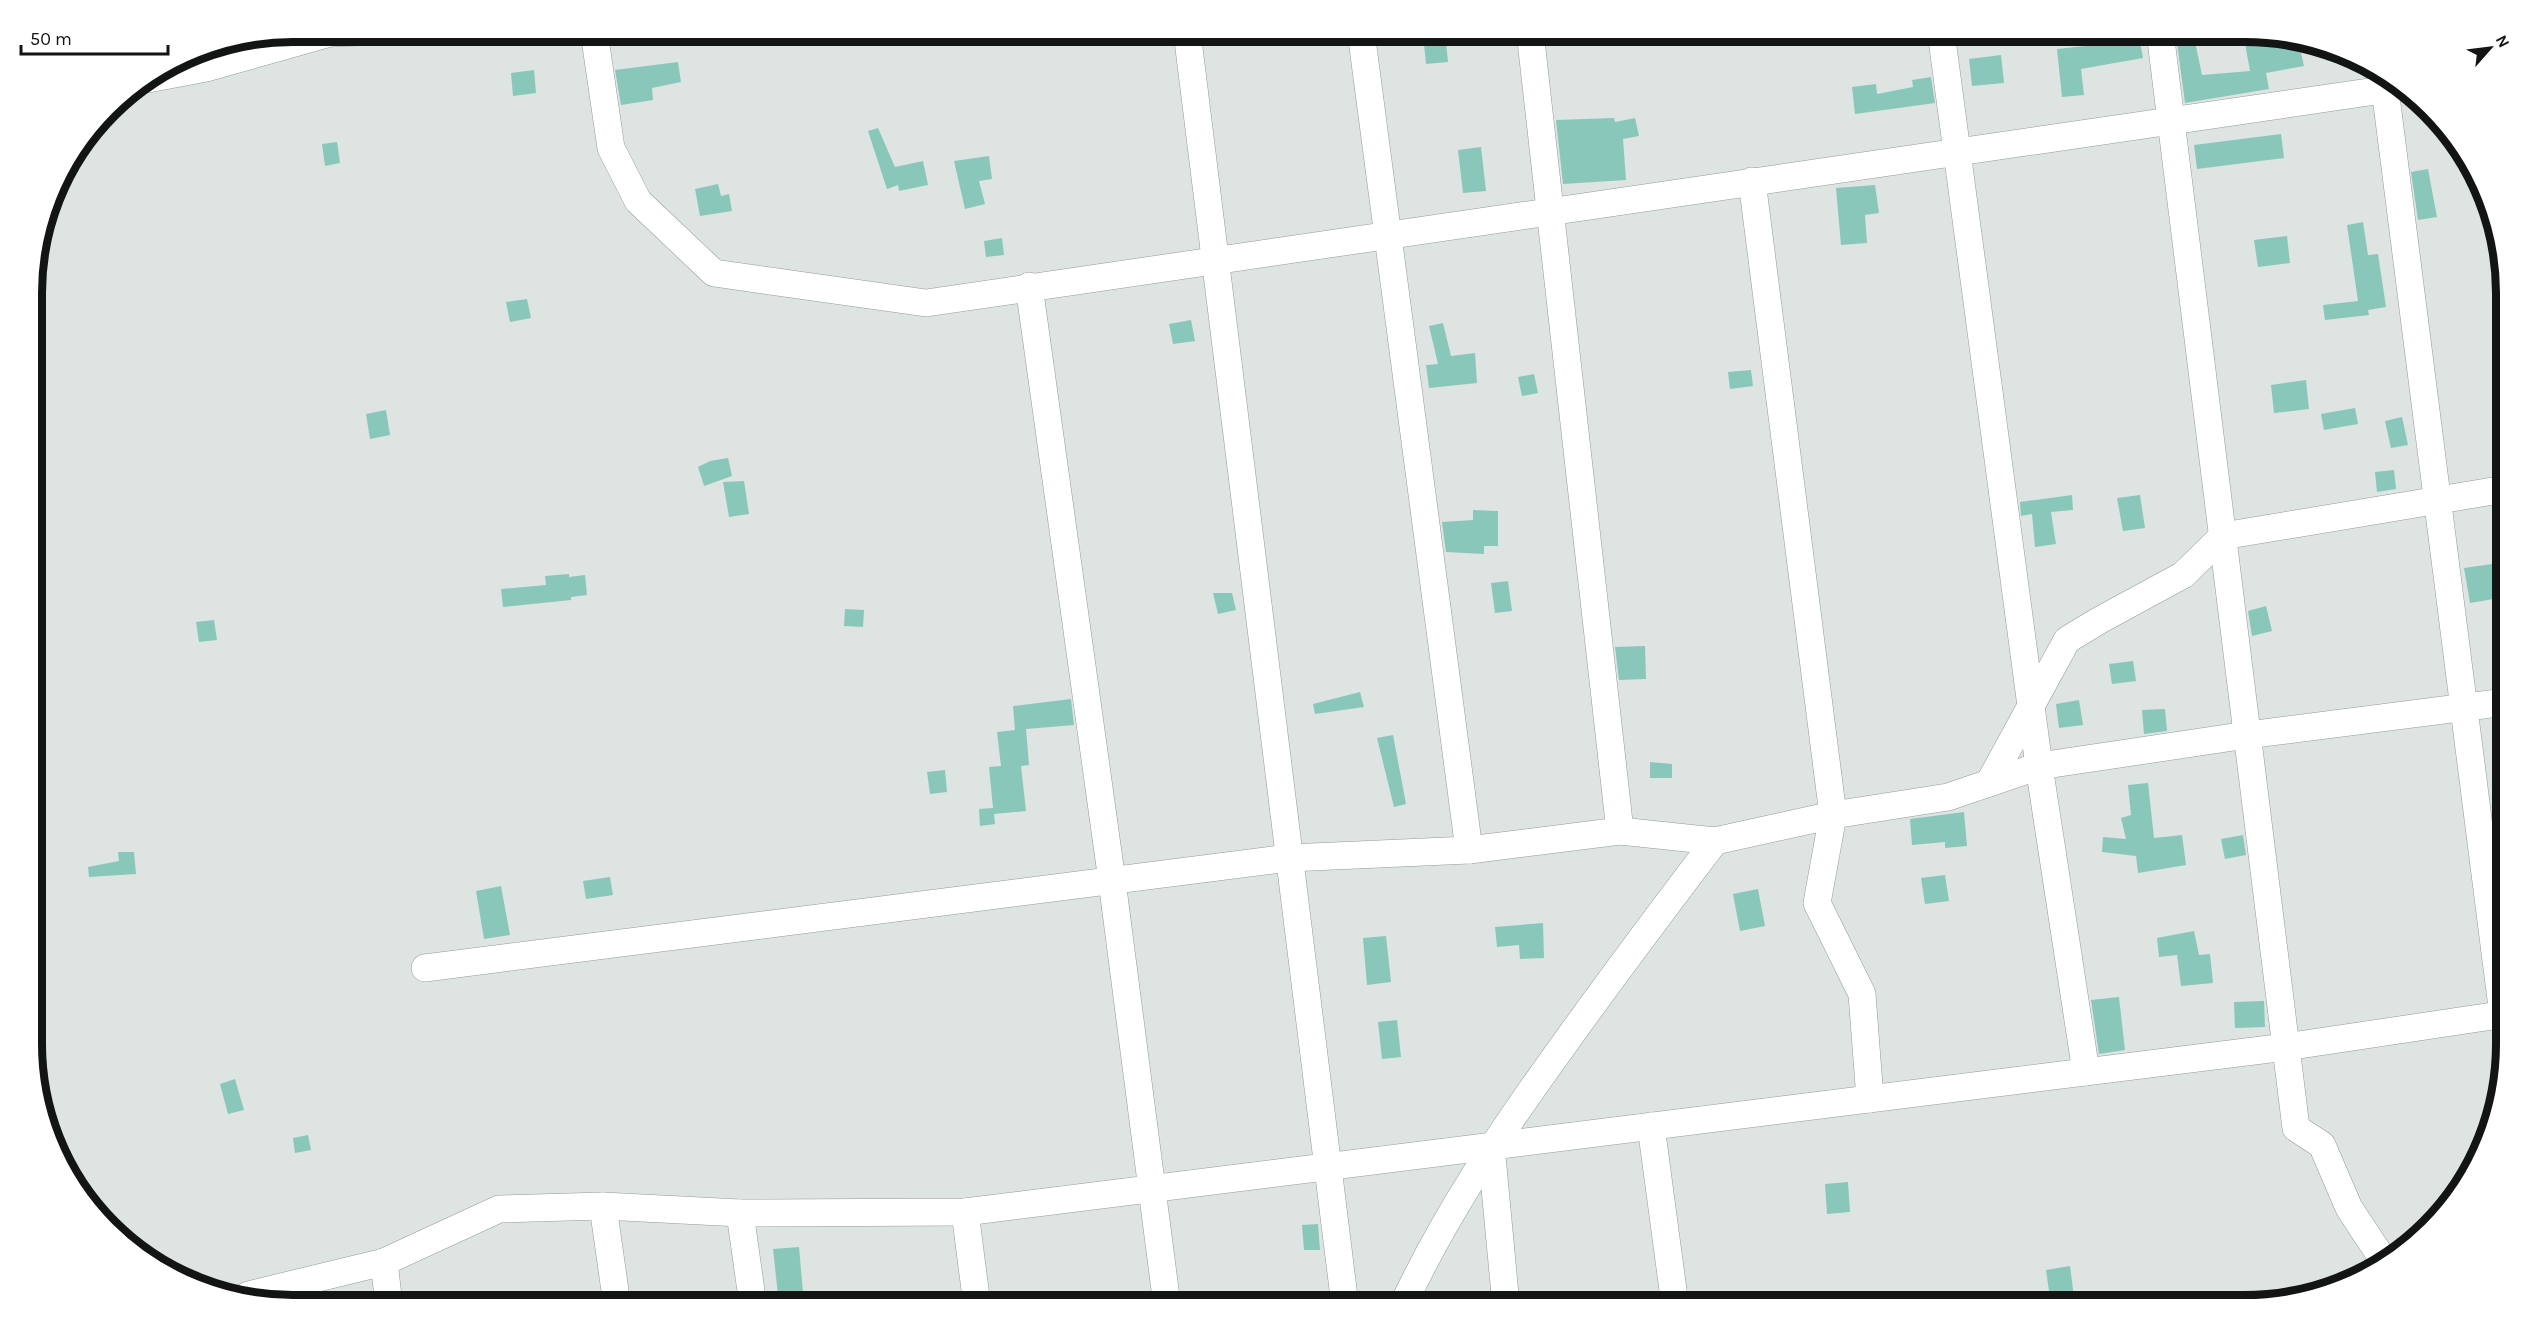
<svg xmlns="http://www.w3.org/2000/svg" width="2538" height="1337" font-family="Karla,sans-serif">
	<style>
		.building { fill: #8ac7bb }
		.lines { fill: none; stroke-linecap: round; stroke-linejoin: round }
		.minor-casing { stroke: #949a99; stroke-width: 28 }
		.minor { stroke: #fff; stroke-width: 27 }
		.rim { fill: none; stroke: #131514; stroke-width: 8 }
	</style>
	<rect width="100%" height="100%" fill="#dde4e2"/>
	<g class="building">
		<polygon points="1445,32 1448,62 1426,64 1423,34"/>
		<polygon points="2178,32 2193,32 2202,75 2250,71 2243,32 2287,41 2288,50 2300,48 2304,66 2266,73 2269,89 2185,103 2177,43 2180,42"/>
		<polygon points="2139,36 2143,58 2081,69 2084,95 2062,97 2057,49 2104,44 2104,42"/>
		<polygon points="2001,55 2004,83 1972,86 1969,59"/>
		<polygon points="678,62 681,82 652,88 653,100 621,105 615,70"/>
		<polygon points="534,70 536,93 513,96 511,73"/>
		<polygon points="1931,77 1935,103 1855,114 1852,87 1876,84 1877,94 1913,87 1912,80"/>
		<polygon points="1614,118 1615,122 1635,118 1639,136 1623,139 1626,180 1563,184 1556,120"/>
		<polygon points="878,128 895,167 923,161 928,185 899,191 898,185 887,189 868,131"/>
		<polygon points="2281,134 2284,158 2197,169 2194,145"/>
		<polygon points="337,142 340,163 325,166 322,144"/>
		<polygon points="1481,147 1486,191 1463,193 1458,150"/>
		<polygon points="989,156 992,179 979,181 985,204 965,209 954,161"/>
		<polygon points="2428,169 2437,217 2418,220 2411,172"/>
		<polygon points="718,184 721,196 729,194 732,211 700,216 695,189"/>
		<polygon points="1875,185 1879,213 1865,215 1867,243 1841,245 1836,188"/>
		<polygon points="2363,222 2368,255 2378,254 2386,307 2368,310 2369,315 2325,320 2323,305 2358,301 2347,225"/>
		<polygon points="2287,236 2290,263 2258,267 2254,240"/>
		<polygon points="1002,238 1004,255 986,257 984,241"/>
		<polygon points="527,299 531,318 510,322 506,302"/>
		<polygon points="1191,320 1195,341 1173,344 1169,324"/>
		<polygon points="1443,323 1451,356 1475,353 1477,383 1429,388 1426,365 1438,364 1429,326"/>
		<polygon points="1751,370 1753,386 1730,389 1728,372"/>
		<polygon points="1534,374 1538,393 1522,396 1518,377"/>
		<polygon points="2306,380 2309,409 2274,413 2271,385"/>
		<polygon points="2355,408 2358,424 2324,430 2321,414"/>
		<polygon points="386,410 390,435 370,439 366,414"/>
		<polygon points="2402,417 2408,445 2391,448 2385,421"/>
		<polygon points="728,458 732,476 704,486 698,467 710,461"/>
		<polygon points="2394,470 2396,489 2377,492 2375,472"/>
		<polygon points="744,481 749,514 729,517 723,482"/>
		<polygon points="2072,495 2073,510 2051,512 2056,544 2035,547 2032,514 2021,516 2020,502"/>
		<polygon points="2140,495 2145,528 2123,531 2117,498"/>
		<polygon points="1473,510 1498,511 1498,546 1484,546 1484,554 1446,552 1442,522 1473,520"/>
		<polygon points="2499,563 2500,571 2505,571 2505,597 2470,603 2464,568"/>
		<polygon points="569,574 569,577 585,575 587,595 571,597 571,600 503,607 501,589 546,585 545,576"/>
		<polygon points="1508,581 1512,611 1495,613 1491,583"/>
		<polygon points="1213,593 1232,593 1236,610 1218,614"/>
		<polygon points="2266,606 2272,631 2252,636 2248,611"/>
		<polygon points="845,609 864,610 863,627 844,626"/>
		<polygon points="214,620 217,640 199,642 196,622"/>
		<polygon points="1645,646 1646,679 1619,680 1615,647"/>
		<polygon points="2133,661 2136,681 2112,684 2109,664"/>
		<polygon points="1360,692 1364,707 1315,714 1313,704"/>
		<polygon points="1071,699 1074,725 1026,729 1029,765 1021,766 1026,811 994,814 995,824 980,826 979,809 993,808 989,767 1001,766 997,732 1015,730 1013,706"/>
		<polygon points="2079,700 2083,725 2059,728 2056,704"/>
		<polygon points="2165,709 2167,731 2144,734 2142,710"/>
		<polygon points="1393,735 1406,804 1394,807 1377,738"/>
		<polygon points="1650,762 1672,764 1672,778 1650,778"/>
		<polygon points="945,770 947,792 930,794 927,772"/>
		<polygon points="2148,783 2154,838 2182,835 2186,865 2138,873 2136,856 2102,852 2103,837 2126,839 2121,818 2131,815 2128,785"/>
		<polygon points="1964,812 1967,846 1945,848 1945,842 1912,845 1910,819"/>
		<polygon points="2243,835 2246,855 2225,859 2221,839"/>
		<polygon points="118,852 134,852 136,874 89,877 88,867 119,861"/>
		<polygon points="1945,875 1949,901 1925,904 1921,878"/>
		<polygon points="610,877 613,895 586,899 583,881"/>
		<polygon points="501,886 510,935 484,939 476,891"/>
		<polygon points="1758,889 1765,926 1740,931 1733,894"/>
		<polygon points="1543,923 1544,958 1520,959 1519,945 1497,947 1495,927"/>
		<polygon points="2194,931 2199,955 2210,954 2213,983 2181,986 2177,955 2159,957 2157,938"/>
		<polygon points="1386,936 1391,982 1367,985 1363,938"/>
		<polygon points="2119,997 2125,1050 2099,1054 2091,1000"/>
		<polygon points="2264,1001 2265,1027 2235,1028 2234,1002"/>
		<polygon points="1397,1020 1401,1057 1382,1059 1378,1022"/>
		<polygon points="235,1079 244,1110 228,1114 220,1084"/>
		<polygon points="308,1135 311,1150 295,1153 293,1138"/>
		<polygon points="1848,1182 1850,1212 1827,1214 1825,1184"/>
		<polygon points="1318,1224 1320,1250 1304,1250 1302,1225"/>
		<polygon points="799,1247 803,1293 778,1295 773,1249"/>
		<polygon points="2070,1266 2075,1305 2051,1305 2046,1270"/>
	</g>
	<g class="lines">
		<g class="minor-casing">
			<g id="minor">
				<polyline points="594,32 611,148 638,201 714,273 926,303 2403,87"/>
				<polyline points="1187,32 1345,1305"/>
				<polyline points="1361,32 1469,850"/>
				<polyline points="1530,32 1620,831"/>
				<polyline points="1941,32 2039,766 2086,1072"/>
				<polyline points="2160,32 2296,1128 2322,1145 2349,1208 2386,1264"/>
				<polyline points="2383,73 2503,1015"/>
				<polyline points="148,79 206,68 330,33 358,32"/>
				<polyline points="1752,181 1833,815 1817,903 1862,994 1870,1099"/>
				<polyline points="1029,286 1112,881 1167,1305"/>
				<polyline points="1989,783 2067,640 2100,620 2183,575 2223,536 2505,489"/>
				<polyline points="425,968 1289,858 1469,850 1620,831 1715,841 1833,815 1948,797 2039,766 2247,735 2506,702"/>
				<polyline points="1651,1126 1675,1305"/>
				<polyline points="1491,1146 1506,1305"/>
				<polyline points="603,1206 617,1305"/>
				<polyline points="965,1212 977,1305"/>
				<polyline points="740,1213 753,1305"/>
				<polyline points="384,1262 389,1305"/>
				<polyline points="248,1295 384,1262 499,1209 603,1206 740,1213 965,1212 2286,1047 2506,1014"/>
				<path d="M1403,1305C1444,1217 1498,1136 1555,1057C1607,984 1661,912 1715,841"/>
			</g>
		</g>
		<use href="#minor" class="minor"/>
	</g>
	<path d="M0 0H2538V1337H0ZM293 42H2245A251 251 0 0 1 2496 293V1044A251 251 0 0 1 2245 1295H293A251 251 0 0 1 42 1044V293A251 251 0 0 1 293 42Z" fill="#fff" fill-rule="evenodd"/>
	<path class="rim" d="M293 42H2245A251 251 0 0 1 2496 293V1044A251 251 0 0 1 2245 1295H293A251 251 0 0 1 42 1044V293A251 251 0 0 1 293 42Z"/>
	<g transform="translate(2490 48) rotate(62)" stroke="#ffffff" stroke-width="4.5" paint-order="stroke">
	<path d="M0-4.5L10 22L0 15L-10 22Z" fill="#131514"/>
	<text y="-9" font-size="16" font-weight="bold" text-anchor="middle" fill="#131514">N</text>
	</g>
	<path d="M21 45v9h147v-9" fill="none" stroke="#131514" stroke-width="3"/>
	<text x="30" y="45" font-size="18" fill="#131514" stroke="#ffffff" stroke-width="4.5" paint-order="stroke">50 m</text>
</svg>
